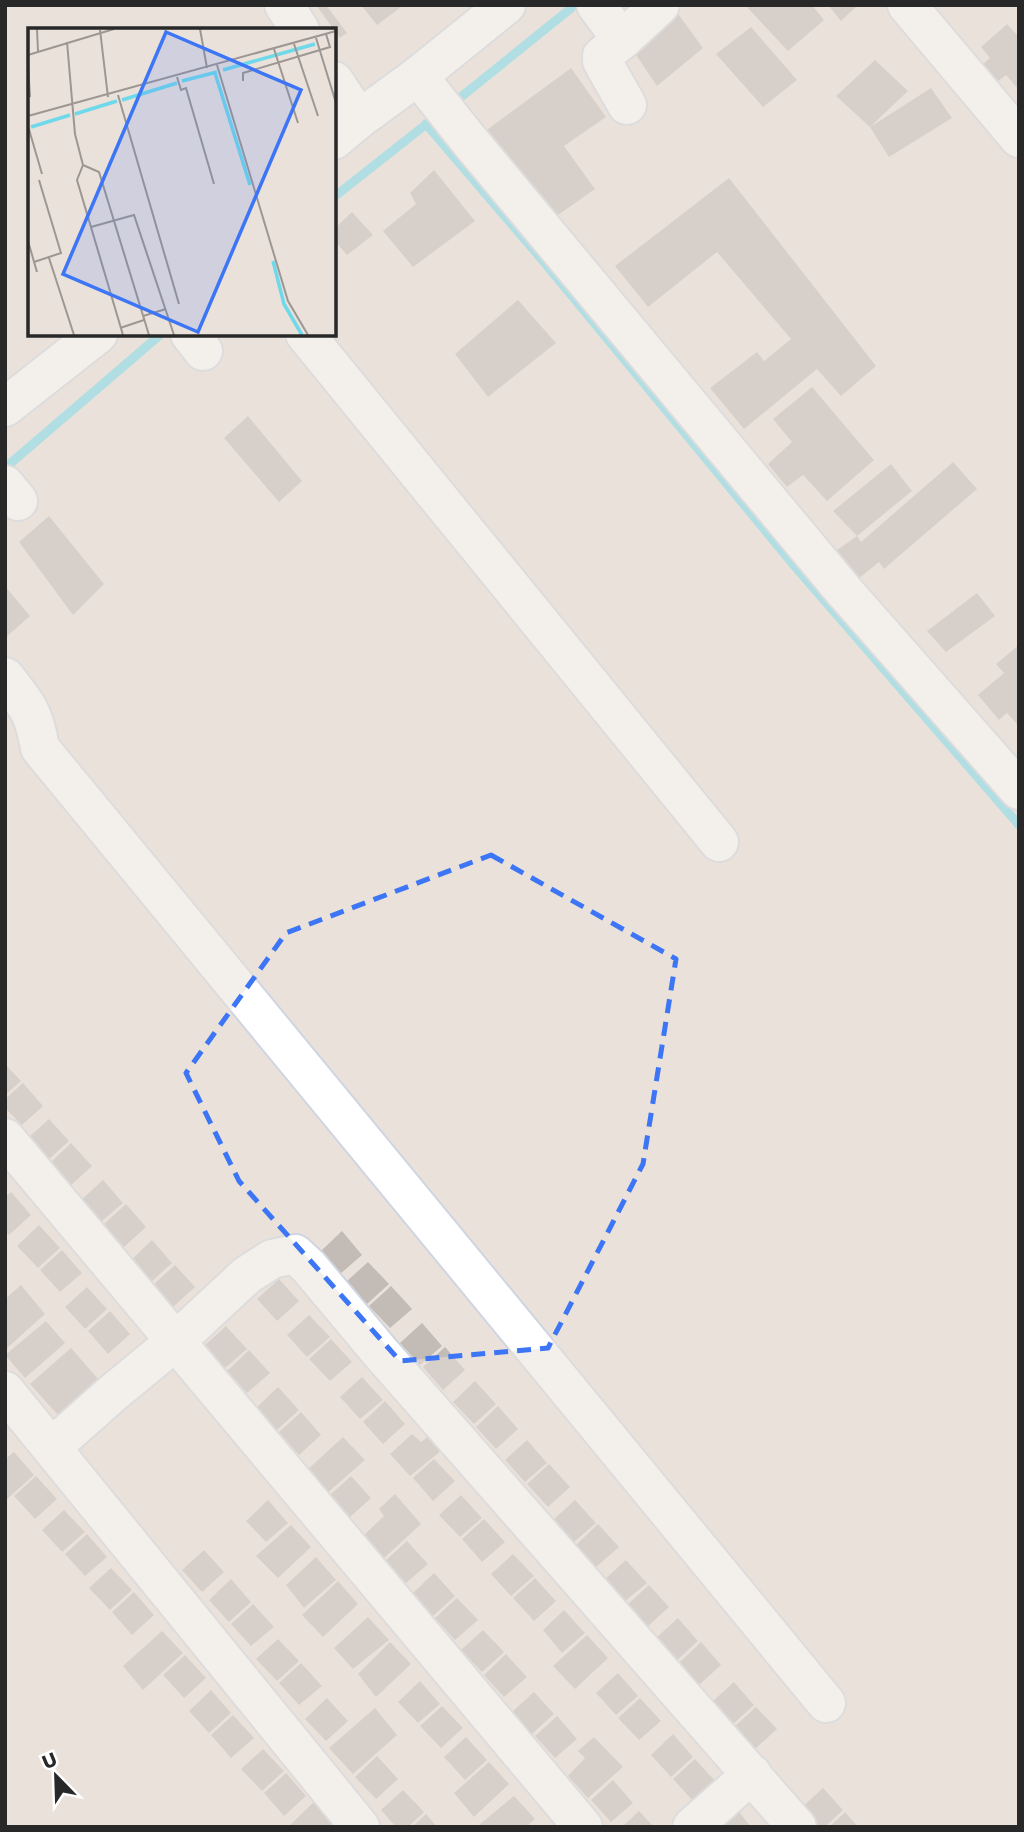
<svg xmlns="http://www.w3.org/2000/svg" width="1024" height="1832" font-family="'Golos Text',sans-serif">
	<style>
		.lines { fill: none; stroke-linecap: round; stroke-linejoin: round }
		.stream { stroke: #6ed9eb; stroke-width: 9 }
		.building { fill: #c2bbb6 }
		.minor-casing { stroke: #cfd5e1; stroke-width: 42 }
		.minor { stroke: #fff; stroke-width: 38 }
		.marked { fill: none; stroke: #3c75f5; stroke-width: 5; stroke-dasharray: 14 9; stroke-linejoin: round }
		.inset-river { fill: none; stroke: #6ed9eb; stroke-width: 3.5 }
		.inset-road { fill: none; stroke: #9c9793; stroke-width: 2 }
		.view { fill: #3c75f5; fill-opacity: 0.15; stroke: #3c75f5; stroke-width: 3.5 }
		.inset-edge { fill: none; stroke: #282828; stroke-width: 3.5 }
	</style>
	<rect width="100%" height="100%" fill="#eae1da"/>
	<g class="lines">
		<g class="stream">
			<polyline points="451,105 575,5"/>
			<polyline points="426,124 544,262 792,563 1019,825"/>
			<polyline points="334,197 429,122"/>
			<polyline points="5,468 161,334"/>
		</g>
	</g>
	<g class="building">
		<polygon points="316,5 326,5 347,33 340,38"/>
		<polygon points="361,5 404,5 377,25"/>
		<polygon points="745,5 812,5 824,20 788,51"/>
		<polygon points="828,5 858,5 841,21"/>
		<polygon points="676,11 703,48 657,86 632,49"/>
		<polygon points="1007,24 1019,37 1019,90 1006,75 997,82 983,64 990,58 981,47"/>
		<polygon points="751,27 797,80 763,107 716,54"/>
		<polygon points="875,60 908,91 870,127 836,96"/>
		<polygon points="571,68 606,117 564,146 595,189 551,220 484,132"/>
		<polygon points="931,88 952,118 889,157 870,127"/>
		<polygon points="434,170 475,221 413,267 383,231 416,204 410,193"/>
		<polygon points="729,178 876,366 841,396 817,369 744,429 710,388 757,352 764,361 791,339 717,252 648,307 615,266"/>
		<polygon points="352,212 373,235 347,255 334,240 334,229"/>
		<polygon points="518,300 556,343 488,397 455,354"/>
		<polygon points="812,387 874,460 827,501 803,475 787,487 768,464 792,442 773,419"/>
		<polygon points="248,416 302,481 279,502 224,438"/>
		<polygon points="953,462 977,489 884,569 879,562 858,579 837,550 857,536 861,542"/>
		<polygon points="891,464 912,491 857,536 833,511"/>
		<polygon points="49,516 104,584 73,615 19,542"/>
		<polygon points="5,586 30,616 5,638"/>
		<polygon points="977,593 995,616 946,652 927,631"/>
		<polygon points="1019,645 1019,726 1007,713 999,720 978,695 1004,673 996,664"/>
		<polygon points="5,1064 21,1081 5,1095"/>
		<polygon points="23,1083 43,1106 22,1125 5,1108 5,1099"/>
		<polygon points="49,1119 69,1141 47,1161 27,1139"/>
		<polygon points="71,1143 92,1166 70,1186 49,1164"/>
		<polygon points="103,1180 123,1203 101,1222 81,1200"/>
		<polygon points="11,1192 31,1215 9,1235 5,1231 5,1197"/>
		<polygon points="126,1204 146,1227 124,1247 104,1224"/>
		<polygon points="39,1225 60,1248 38,1268 17,1246"/>
		<polygon points="342,1231 362,1255 340,1274 320,1252"/>
		<polygon points="152,1240 172,1263 150,1283 130,1261"/>
		<polygon points="62,1250 82,1273 60,1292 40,1270"/>
		<polygon points="368,1262 389,1284 367,1304 346,1282"/>
		<polygon points="175,1265 195,1287 173,1307 153,1285"/>
		<polygon points="279,1279 299,1301 277,1321 257,1299"/>
		<polygon points="21,1285 45,1314 5,1350 5,1299"/>
		<polygon points="391,1286 412,1309 390,1328 369,1306"/>
		<polygon points="87,1287 107,1309 85,1329 65,1307"/>
		<polygon points="110,1311 130,1334 108,1354 88,1331"/>
		<polygon points="309,1315 330,1337 307,1357 287,1335"/>
		<polygon points="46,1321 65,1343 25,1378 5,1355"/>
		<polygon points="422,1323 442,1346 420,1365 400,1343"/>
		<polygon points="226,1326 247,1349 225,1368 204,1346"/>
		<polygon points="331,1339 352,1362 330,1381 309,1359"/>
		<polygon points="445,1347 465,1370 443,1390 423,1367"/>
		<polygon points="71,1348 99,1380 58,1415 30,1384"/>
		<polygon points="249,1350 270,1373 247,1393 227,1371"/>
		<polygon points="362,1377 383,1400 360,1419 340,1397"/>
		<polygon points="475,1381 496,1404 474,1424 453,1402"/>
		<polygon points="278,1387 299,1410 277,1430 256,1408"/>
		<polygon points="385,1401 405,1424 383,1444 363,1422"/>
		<polygon points="498,1406 518,1429 496,1449 476,1427"/>
		<polygon points="301,1412 321,1435 299,1455 279,1432"/>
		<polygon points="434,1432 447,1446 410,1476 390,1454 412,1434 421,1442"/>
		<polygon points="343,1437 365,1460 326,1494 306,1471"/>
		<polygon points="527,1440 547,1463 525,1482 505,1460"/>
		<polygon points="14,1452 34,1475 5,1501 5,1459"/>
		<polygon points="434,1459 455,1481 433,1501 413,1478"/>
		<polygon points="549,1464 570,1487 548,1507 527,1484"/>
		<polygon points="36,1476 57,1499 35,1519 14,1496"/>
		<polygon points="351,1476 371,1498 349,1518 329,1496"/>
		<polygon points="395,1494 421,1524 383,1559 363,1536 384,1516 379,1509"/>
		<polygon points="461,1495 482,1518 460,1537 439,1515"/>
		<polygon points="268,1500 288,1523 266,1542 246,1521"/>
		<polygon points="575,1500 596,1523 574,1542 553,1520"/>
		<polygon points="64,1510 85,1532 62,1552 42,1530"/>
		<polygon points="484,1519 505,1542 482,1562 462,1539"/>
		<polygon points="598,1524 619,1547 596,1567 576,1545"/>
		<polygon points="291,1525 311,1547 278,1578 256,1556"/>
		<polygon points="87,1534 107,1557 85,1576 65,1554"/>
		<polygon points="407,1541 428,1564 406,1583 385,1561"/>
		<polygon points="204,1550 224,1572 202,1592 182,1570"/>
		<polygon points="513,1554 534,1576 511,1596 491,1574"/>
		<polygon points="316,1557 336,1580 304,1608 286,1585"/>
		<polygon points="626,1560 647,1583 624,1602 604,1580"/>
		<polygon points="111,1568 132,1590 110,1610 89,1588"/>
		<polygon points="434,1573 455,1596 433,1616 413,1593"/>
		<polygon points="535,1578 556,1601 534,1621 513,1598"/>
		<polygon points="231,1579 251,1602 229,1622 209,1600"/>
		<polygon points="338,1581 358,1604 323,1637 302,1615"/>
		<polygon points="649,1585 669,1607 647,1627 627,1605"/>
		<polygon points="134,1592 154,1615 132,1635 112,1612"/>
		<polygon points="457,1598 478,1620 455,1640 435,1618"/>
		<polygon points="253,1604 274,1627 251,1646 231,1624"/>
		<polygon points="564,1610 585,1633 562,1653 543,1630"/>
		<polygon points="368,1617 389,1640 353,1669 334,1648"/>
		<polygon points="678,1618 698,1641 676,1661 656,1638"/>
		<polygon points="483,1630 504,1652 482,1672 461,1650"/>
		<polygon points="162,1631 183,1653 143,1690 123,1666"/>
		<polygon points="587,1635 608,1658 575,1689 553,1666"/>
		<polygon points="278,1639 299,1661 277,1681 256,1659"/>
		<polygon points="390,1642 411,1664 376,1697 358,1674"/>
		<polygon points="701,1642 721,1665 699,1685 679,1663"/>
		<polygon points="506,1654 527,1677 504,1697 484,1675"/>
		<polygon points="185,1655 206,1678 184,1698 163,1675"/>
		<polygon points="301,1663 322,1686 299,1705 279,1683"/>
		<polygon points="618,1673 638,1696 616,1715 596,1693"/>
		<polygon points="420,1681 440,1704 418,1723 398,1702"/>
		<polygon points="734,1682 754,1705 732,1725 712,1702"/>
		<polygon points="211,1690 231,1713 209,1733 189,1711"/>
		<polygon points="534,1692 554,1714 532,1734 512,1712"/>
		<polygon points="327,1698 348,1721 326,1741 305,1719"/>
		<polygon points="640,1698 661,1721 639,1740 618,1718"/>
		<polygon points="442,1706 463,1728 441,1748 420,1726"/>
		<polygon points="756,1707 777,1729 755,1749 734,1727"/>
		<polygon points="375,1708 397,1735 353,1774 329,1748"/>
		<polygon points="233,1715 254,1738 231,1758 211,1735"/>
		<polygon points="557,1716 577,1739 555,1758 535,1736"/>
		<polygon points="673,1734 693,1757 671,1777 651,1755"/>
		<polygon points="466,1737 487,1760 465,1780 444,1757"/>
		<polygon points="594,1737 623,1767 588,1798 568,1776 585,1758 578,1751"/>
		<polygon points="263,1749 284,1771 262,1791 241,1769"/>
		<polygon points="377,1756 398,1779 376,1799 355,1777"/>
		<polygon points="695,1759 716,1782 693,1801 673,1779"/>
		<polygon points="489,1762 509,1784 474,1817 454,1793"/>
		<polygon points="286,1773 306,1796 284,1816 264,1793"/>
		<polygon points="613,1780 633,1803 611,1822 591,1800"/>
		<polygon points="823,1788 843,1810 825,1827 818,1827 801,1808"/>
		<polygon points="403,1790 424,1812 408,1827 396,1827 381,1810"/>
		<polygon points="320,1796 340,1820 333,1827 288,1827"/>
		<polygon points="514,1796 535,1819 526,1827 483,1827 480,1824"/>
		<polygon points="736,1808 751,1827 717,1827"/>
		<polygon points="639,1811 654,1827 622,1827"/>
		<polygon points="845,1812 858,1827 829,1827"/>
		<polygon points="426,1814 437,1827 412,1827"/>
	</g>
	<g class="lines">
		<g class="minor-casing">
			<g id="minor">
				<polyline points="284,5 300,30"/>
				<polyline points="596,5 622,40"/>
				<polyline points="907,5 1019,138"/>
				<polyline points="418,76 468,139 844,591 1019,790"/>
				<polyline points="334,81 359,119"/>
				<polyline points="627,105 602,61 602,56 622,40 660,5"/>
				<polyline points="334,140 359,119 418,76 506,5"/>
				<polyline points="190,334 203,351"/>
				<polyline points="305,334 719,842"/>
				<polyline points="5,407 98,334"/>
				<polyline points="5,485 18,501"/>
				<path d="M5,677C27,705 34,712 40,748L826,1703"/>
				<polyline points="5,1138 583,1827"/>
				<polyline points="5,1391 360,1827"/>
				<polyline points="52,1447 114,1392 176,1341 247,1275 272,1259 295,1254 309,1267 380,1352 797,1827"/>
				<polyline points="692,1827 752,1774"/>
			</g>
		</g>
		<use href="#minor" class="minor"/>
	</g>
	<path d="M0 0H1024V1832H0ZM491,855L676,959L643,1164L548,1348L400,1361L239,1181L186,1073L286,933Z" fill="#eae1da" fill-opacity=".55" fill-rule="evenodd"/>
	<path class="marked" d="M491,855L676,959L643,1164L548,1348L400,1361L239,1181L186,1073L286,933Z"/>
	<g transform="translate(28 28)">
		<rect width="308" height="308" fill="#eae1da"/>
		<path class="inset-river" d="M195,42L287,16M187,45L222,157M154,53L189,44M94,72L149,55M47,86L89,73M3,99L42,87M245,233L256,276L274,307"/>
		<path class="inset-road" d="M9,1L10,23M172,1L179,40M72,2L80,69M288,10L308,75M39,14L47,106L55,137M266,16L290,88M246,21L270,95M0,27L86,1M0,37L2,69M189,37L260,273L280,307M149,49L153,62L158,60L186,156M215,53V45L302,19L298,6M90,67L151,276M0,88L308,3M0,98L14,146M55,137L71,144L121,307M55,137L49,152L95,307M63,199L106,187L146,307M0,213L9,244M21,230L46,307M6,234L33,225L11,152M115,288L138,281M92,300L116,292"/>
		<path class="view" d="M138,4L273,62L170,304L35,246Z"/>
		<rect width="308" height="308" class="inset-edge"/>
	</g>
	<rect width="1024" height="1832" fill="none" stroke="#282828" stroke-width="14"/>
	<g transform="translate(56 1776) rotate(337)" stroke="#ffffff" stroke-width="5" paint-order="stroke">
	<path d="M0-5L12 26L0 18L-12 26Z" fill="#282828"/>
	<text y="-10" font-size="19" font-weight="bold" text-anchor="middle" fill="#282828">U</text>
	</g>
</svg>
